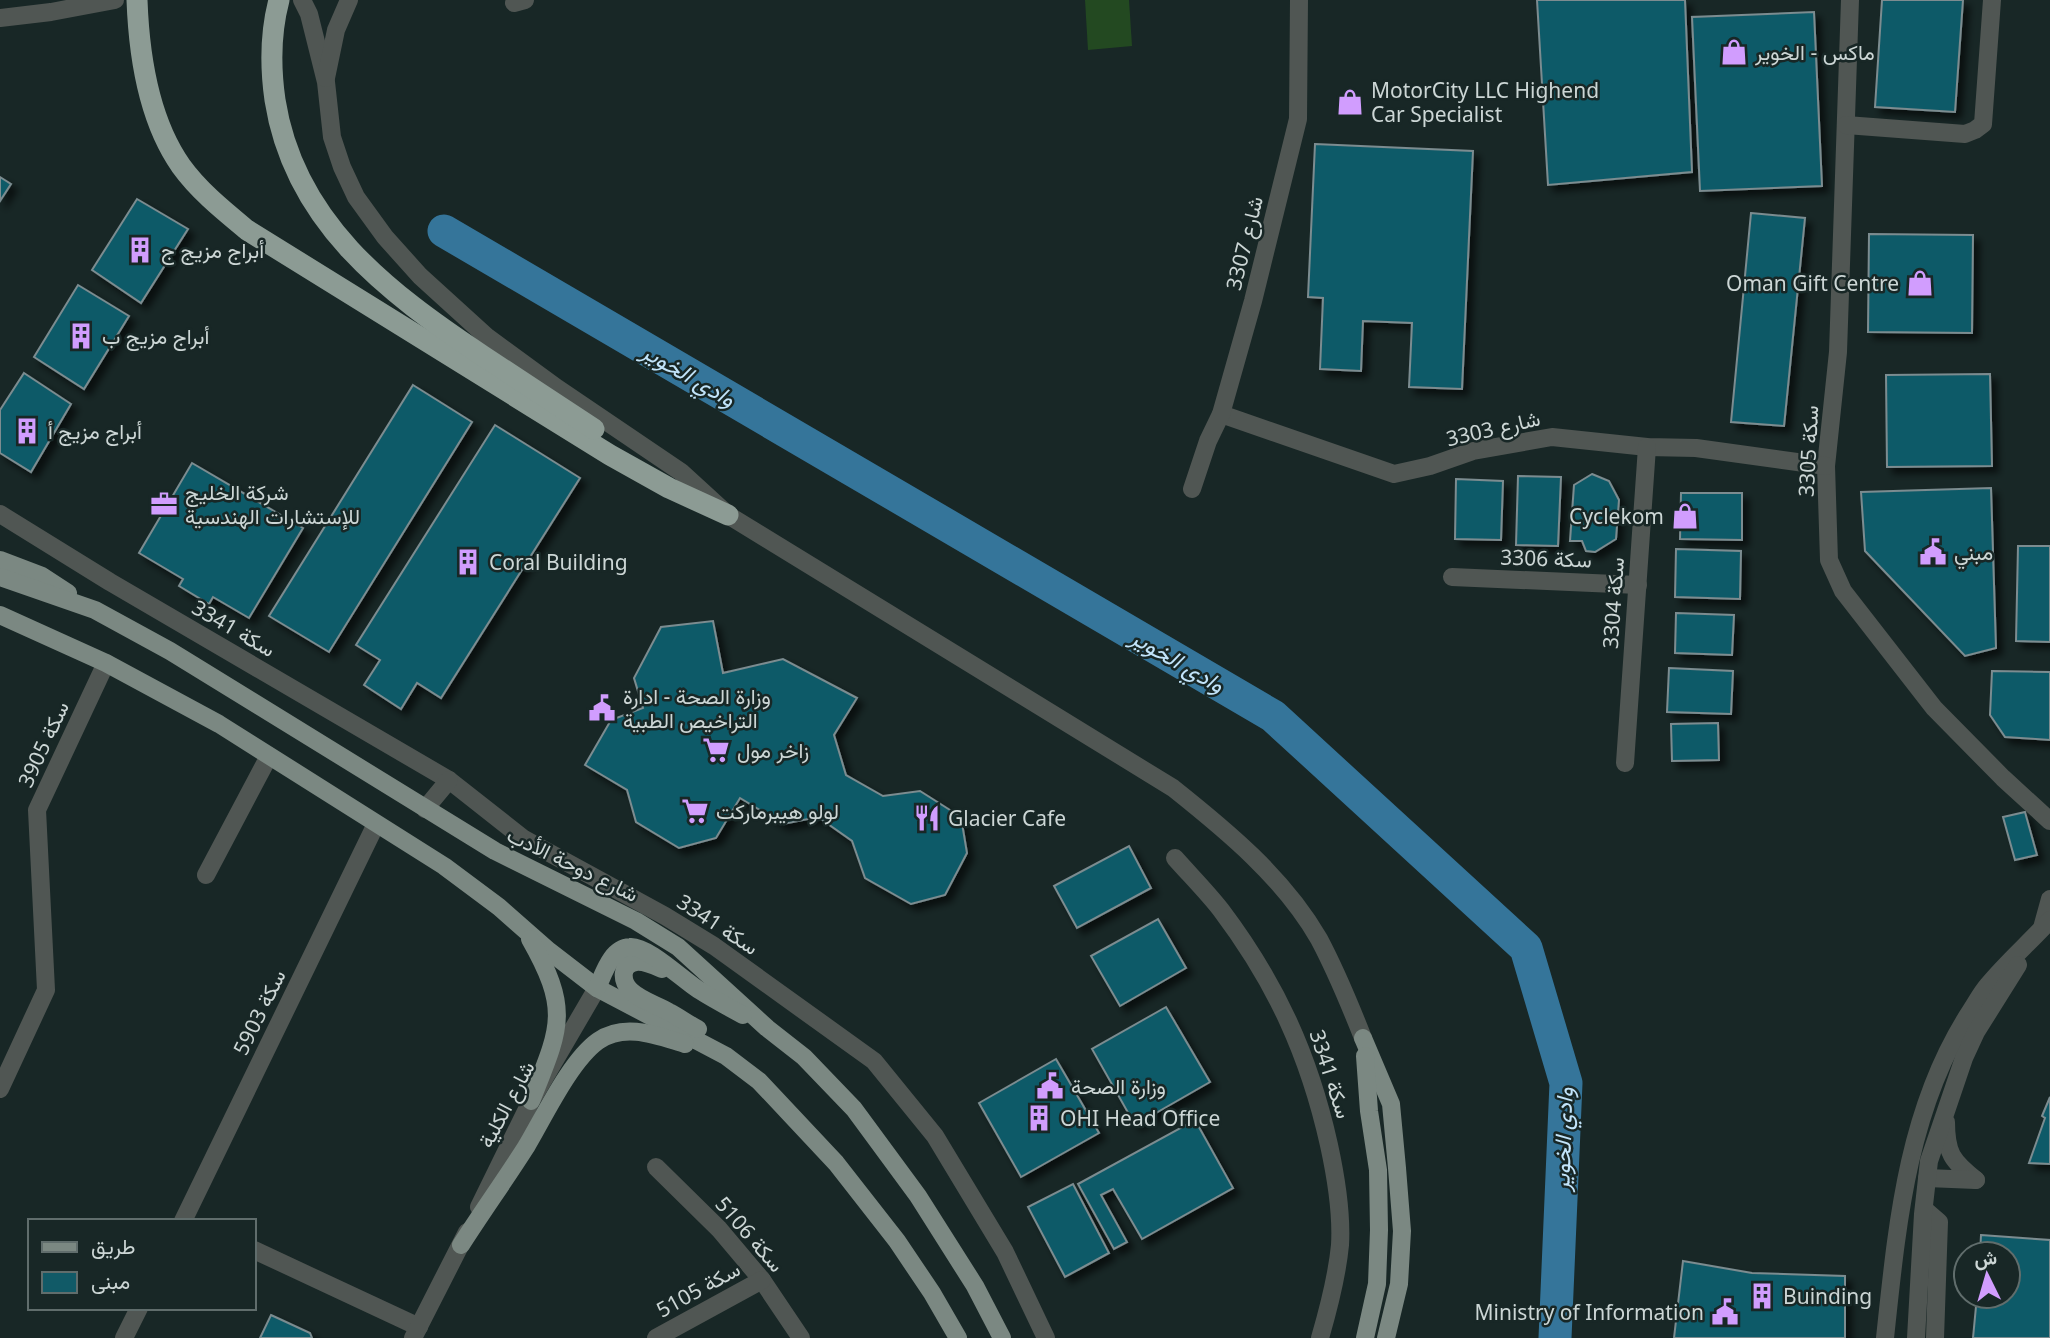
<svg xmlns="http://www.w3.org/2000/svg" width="2050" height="1338" font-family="'Noto Sans',Vazirmatn,sans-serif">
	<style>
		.green { fill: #234921 }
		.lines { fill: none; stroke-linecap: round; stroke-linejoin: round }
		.river { stroke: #35759a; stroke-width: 33 }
		.building { fill: #115a67; stroke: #7b8c90; stroke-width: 2; filter: url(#shadow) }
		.minor { stroke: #505653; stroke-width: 18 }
		.major { stroke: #7b8882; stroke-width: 18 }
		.highway { stroke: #8c9b94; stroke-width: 21 }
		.labels { text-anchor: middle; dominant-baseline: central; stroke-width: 5; stroke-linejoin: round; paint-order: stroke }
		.poi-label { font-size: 21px; fill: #ccd6d5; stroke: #182726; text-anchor: start }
		.street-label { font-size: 21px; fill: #ccd6d5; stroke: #182726 }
		.water-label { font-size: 23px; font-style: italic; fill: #c2e4fa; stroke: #182726 }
	</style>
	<defs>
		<filter id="shadow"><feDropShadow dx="6" dy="6" stdDeviation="3.5" flood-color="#0009"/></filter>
	</defs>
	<rect width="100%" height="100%" fill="#182726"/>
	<polygon class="green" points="1085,0 1129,0 1132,46 1088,50"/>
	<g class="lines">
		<polyline class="river" points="444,231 1273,716 1526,948 1566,1083 1555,1338"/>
	</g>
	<g class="building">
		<polygon points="1537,0 1685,0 1692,172 1548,185"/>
		<polygon points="1882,0 1963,0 1955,112 1875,107"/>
		<polygon points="1814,12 1822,186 1700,191 1692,17"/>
		<polygon points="1315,144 1473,151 1462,389 1409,387 1412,323 1363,321 1361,371 1320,369 1323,298 1308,297"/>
		<polygon points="0,177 11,184 0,201"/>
		<polygon points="137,199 188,229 141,303 92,270"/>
		<polygon points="1751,213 1805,218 1784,426 1731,422"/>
		<polygon points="1869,234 1973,235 1972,333 1868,332"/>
		<polygon points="78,285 129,316 84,389 34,357"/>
		<polygon points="24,373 71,404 31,472 0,453 0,410"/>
		<polygon points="1990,374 1992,466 1887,467 1886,375"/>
		<polygon points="413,385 472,422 329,652 269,616"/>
		<polygon points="495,425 580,478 441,698 417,683 401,709 364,685 380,660 356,645"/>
		<polygon points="192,463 303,528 249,618 213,597 209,604 179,586 183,579 139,553"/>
		<polygon points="1592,474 1609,481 1619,500 1616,539 1595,552 1586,551 1582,541 1570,541 1574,485"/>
		<polygon points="1518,476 1561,477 1558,546 1516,545"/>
		<polygon points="1456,479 1503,481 1501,540 1455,539"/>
		<polygon points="1991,488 1996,648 1965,656 1865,551 1861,492"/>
		<polygon points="1681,493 1742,493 1742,540 1680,539"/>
		<polygon points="2018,546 2050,546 2050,642 2016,641"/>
		<polygon points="1676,549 1741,551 1740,599 1675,597"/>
		<polygon points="1676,613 1734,615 1732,655 1675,653"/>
		<polygon points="713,621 723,673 783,659 857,698 834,735 846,775 883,796 920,791 961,817 967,853 945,895 911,904 865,878 852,841 818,817 783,824 740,798 716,838 679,848 636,822 627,790 585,765 611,720 643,708 634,678 661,627"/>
		<polygon points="1669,668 1733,671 1731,714 1667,712"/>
		<polygon points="1992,671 2050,672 2050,740 2005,737 1990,715"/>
		<polygon points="1718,723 1719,760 1672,761 1671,724"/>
		<polygon points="2025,812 2037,855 2015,860 2003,817"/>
		<polygon points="1129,846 1151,888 1077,928 1054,886"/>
		<polygon points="1158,919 1186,968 1120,1006 1091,956"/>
		<polygon points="1166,1007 1210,1082 1135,1125 1092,1049"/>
		<polygon points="1056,1059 1099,1133 1021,1177 979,1103"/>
		<polygon points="2050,1097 2050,1164 2029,1163 2045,1118 2042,1116"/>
		<polygon points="1195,1120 1233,1188 1142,1239 1113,1189 1101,1195 1127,1242 1114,1249 1078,1184"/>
		<polygon points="1073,1184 1109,1253 1065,1277 1028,1207"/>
		<polygon points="1981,1235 2050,1240 2050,1338 1973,1338 1977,1296 2008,1296 2008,1254 1980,1254"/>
		<polygon points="1683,1261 1752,1273 1845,1276 1845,1338 1674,1338"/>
		<polygon points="271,1315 310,1333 312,1338 260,1338"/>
	</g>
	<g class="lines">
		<g class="minor">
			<path d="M302,0L309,14L326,82L332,137L342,167L356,197L385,237L420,276L486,336L557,388L681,472L728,515L1173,788C1227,831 1284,878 1319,939C1336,971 1350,1005 1363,1038"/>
			<polyline points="1850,0 1838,352 1826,466 1829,560 1843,591 1934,708 2003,778 2050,821"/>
			<polyline points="514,3 525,0"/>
			<polyline points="0,18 51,12 115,0"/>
			<polyline points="326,78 336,30 349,0"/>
			<polyline points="1846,125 1965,134 1975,130 1983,124 1992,0"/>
			<polyline points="1221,414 1394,474 1430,466 1473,451 1552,437 1647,447 1696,448 1826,466"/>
			<polyline points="1192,489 1208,441 1221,414 1253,301 1298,119 1299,0"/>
			<polyline points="0,514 110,582 449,780 524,839 665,916 714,946 874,1061 935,1136 1005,1252 1046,1338"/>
			<polyline points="1452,577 1638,585"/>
			<polyline points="1625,763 1647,447"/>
			<polyline points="425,809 449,780"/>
			<path d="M1175,858C1190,875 1207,892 1221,910C1276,983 1309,1055 1329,1145C1336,1177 1342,1211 1340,1245C1337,1277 1329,1307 1320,1338"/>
			<polyline points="206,875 269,756"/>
			<polyline points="2042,928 2050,899"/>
			<polyline points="0,1089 46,990 37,810 106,663"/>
			<path d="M1946,1122C1946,1153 1952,1161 1976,1180"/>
			<polyline points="656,1167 719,1229 762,1280 801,1338"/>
			<polyline points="1927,1178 1976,1180"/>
			<polyline points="479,1207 531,1101 597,988"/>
			<polyline points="1924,1209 1939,1222 1935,1338"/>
			<polyline points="183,1221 376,824"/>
			<polyline points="254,1250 419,1327"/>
			<polyline points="124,1338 139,1308"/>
			<polyline points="413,1338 467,1232"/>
			<polyline points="656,1338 762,1280"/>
			<path d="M1885,1338C1897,1226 1907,1109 1970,1012C1976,1003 1981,993 1988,985C2007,962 2030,942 2050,920"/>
			<polyline points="1916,1338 1923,1214 1929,1161 1964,1058 1976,1032 2018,965"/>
		</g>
		<g class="major">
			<polyline points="0,560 42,576 68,593"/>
			<polyline points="0,577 95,610 170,651 495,851 636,921 678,947 767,1028 804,1057 854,1109 918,1196 975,1286 1002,1338"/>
			<polyline points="0,615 106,663 219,724 444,866 499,907 549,951 597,988 726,1056 759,1081 836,1163 897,1241 932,1293 958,1338"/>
			<path d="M530,939C571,1011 560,1028 531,1101"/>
			<path d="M662,969C655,966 644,961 636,962C620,964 621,982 631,991C642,1001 657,1005 669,1012C679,1017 688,1024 698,1029"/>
			<path d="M597,988C604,973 611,948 630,947C647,945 684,981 699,990C713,999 728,1007 743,1015"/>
			<polyline points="1363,1038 1391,1104 1397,1168 1402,1231 1399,1284 1386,1338"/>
			<polyline points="1365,1056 1369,1111 1378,1170 1379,1230 1377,1284 1365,1338"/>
			<path d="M461,1245C482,1212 505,1180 526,1147C544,1117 570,1061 598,1041C625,1022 658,1036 685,1044"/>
		</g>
		<g class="highway">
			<path d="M137,0C139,56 148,119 181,166C199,191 224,211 247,230L610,455L669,488L728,515"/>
			<path d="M279,0C270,34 270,65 275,100C294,222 387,292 483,356C520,380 557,405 594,429"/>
		</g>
	</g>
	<defs>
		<g id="shop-bare" transform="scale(2.1)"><path d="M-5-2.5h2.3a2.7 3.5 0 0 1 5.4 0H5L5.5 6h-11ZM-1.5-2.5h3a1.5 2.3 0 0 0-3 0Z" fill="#d19dfe" stroke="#182726" stroke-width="2.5" paint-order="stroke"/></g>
		<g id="building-bare" transform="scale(2.1)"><path d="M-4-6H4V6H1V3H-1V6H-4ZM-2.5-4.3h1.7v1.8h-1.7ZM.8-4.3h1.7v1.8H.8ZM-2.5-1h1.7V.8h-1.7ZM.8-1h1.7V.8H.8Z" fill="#d19dfe" stroke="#182726" stroke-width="2.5" paint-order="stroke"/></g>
		<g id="office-bare" transform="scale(2.1)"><path d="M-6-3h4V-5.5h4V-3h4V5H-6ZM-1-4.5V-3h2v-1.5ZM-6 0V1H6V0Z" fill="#d19dfe" stroke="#182726" stroke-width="2.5" paint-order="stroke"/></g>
		<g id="civic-bare" transform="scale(2.1)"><path d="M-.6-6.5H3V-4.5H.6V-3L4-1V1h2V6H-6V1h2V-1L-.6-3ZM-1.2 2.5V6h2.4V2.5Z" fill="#d19dfe" stroke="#182726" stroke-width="2.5" paint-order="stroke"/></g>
		<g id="supermarket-bare" transform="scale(2.1)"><path d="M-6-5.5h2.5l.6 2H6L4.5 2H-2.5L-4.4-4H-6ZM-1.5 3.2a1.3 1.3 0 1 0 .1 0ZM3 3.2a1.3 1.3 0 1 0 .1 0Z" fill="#d19dfe" stroke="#182726" stroke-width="2.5" paint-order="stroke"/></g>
		<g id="restaurant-bare" transform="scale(2.1)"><path d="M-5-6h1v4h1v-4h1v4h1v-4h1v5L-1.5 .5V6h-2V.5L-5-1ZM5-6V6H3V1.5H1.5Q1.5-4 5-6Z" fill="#d19dfe" stroke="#182726" stroke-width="2.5" paint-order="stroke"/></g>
	</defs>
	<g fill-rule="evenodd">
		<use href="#shop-bare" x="1734" y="52"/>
		<use href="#shop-bare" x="1350" y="102"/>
		<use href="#building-bare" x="140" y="250"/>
		<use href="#shop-bare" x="1920" y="283"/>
		<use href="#building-bare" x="81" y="336"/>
		<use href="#building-bare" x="27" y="431"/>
		<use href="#office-bare" x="164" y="504"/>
		<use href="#shop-bare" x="1685" y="516"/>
		<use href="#civic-bare" x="1933" y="552"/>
		<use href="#building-bare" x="468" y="562"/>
		<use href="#civic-bare" x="602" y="708"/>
		<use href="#supermarket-bare" x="716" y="750"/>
		<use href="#supermarket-bare" x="695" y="811"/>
		<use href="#restaurant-bare" x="927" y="818"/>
		<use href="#civic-bare" x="1050" y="1086"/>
		<use href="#building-bare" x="1039" y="1118"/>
		<use href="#building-bare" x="1762" y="1296"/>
		<use href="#civic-bare" x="1725" y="1312"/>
	</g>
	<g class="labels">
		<g class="poi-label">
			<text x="1755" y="52">ماكس - الخوير</text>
			<text x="1371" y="90">MotorCity LLC Highend<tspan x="1371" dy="24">Car Specialist</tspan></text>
			<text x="161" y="250">أبراج مزيج ج</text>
			<text x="1899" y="283" text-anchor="end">Oman Gift Centre</text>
			<text x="102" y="336">أبراج مزيج ب</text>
			<text x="48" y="431">أبراج مزيج أ</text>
			<text x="185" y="492">شركة الخليج<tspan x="185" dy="24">للإستشارات الهندسية</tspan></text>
			<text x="1664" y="516" text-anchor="end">Cyclekom</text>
			<text x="1954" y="552">مبني</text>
			<text x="489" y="562">Coral Building</text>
			<text x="623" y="696">وزارة الصحة - ادارة<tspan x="623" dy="24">التراخيص الطبية</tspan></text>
			<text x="737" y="750">زاخر مول</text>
			<text x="716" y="811">لولو هيبرماركت</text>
			<text x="948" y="818">Glacier Cafe</text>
			<text x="1071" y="1086">وزارة الصحة</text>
			<text x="1060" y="1118">OHI Head Office</text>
			<text x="1783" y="1296">Buinding</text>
			<text x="1704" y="1312" text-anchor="end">Ministry of Information</text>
		</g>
		<g class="street-label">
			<text transform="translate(1244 243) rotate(-76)">3307 شارع</text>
			<text transform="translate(1493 428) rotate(-13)">3303 شارع</text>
			<text transform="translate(1808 451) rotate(-87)">3305 سكة</text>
			<text transform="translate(1546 558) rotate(2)">سكة 3306</text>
			<text transform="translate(1613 603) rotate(-86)">سكة 3304</text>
			<text transform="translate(234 628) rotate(30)">سكة 3341</text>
			<text transform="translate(43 744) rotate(-65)">سكة 3905</text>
			<text transform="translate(573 864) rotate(26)">شارع دوحة الأدب</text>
			<text transform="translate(718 924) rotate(33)">سكة 3341</text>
			<text transform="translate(259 1012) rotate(-64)">سكة 5903</text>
			<text transform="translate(1331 1074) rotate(72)">سكة 3341</text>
			<text transform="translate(506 1104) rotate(-62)">شارع الكلية</text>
			<text transform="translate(750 1234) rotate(49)">سكة 5106</text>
			<text transform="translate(698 1289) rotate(-29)">سكة 5105</text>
		</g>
		<g class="water-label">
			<text transform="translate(689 374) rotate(30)">وادي الخوير</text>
			<text transform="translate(1178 660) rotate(30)">وادي الخوير</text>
			<text transform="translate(1562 1139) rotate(-88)">وادي الخوير</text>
		</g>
	</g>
	<rect x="28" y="1219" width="228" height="91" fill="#182726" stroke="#606d6c" stroke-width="2"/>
	<rect x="42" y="1242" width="35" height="10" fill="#7b8882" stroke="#606d6c" stroke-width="2"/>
	<text x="91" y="1254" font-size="21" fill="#ccd6d5">طريق</text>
	<rect x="42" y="1272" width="35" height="21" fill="#115a67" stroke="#606d6c" stroke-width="2"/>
	<text x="91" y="1289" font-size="21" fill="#ccd6d5">مبنى</text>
	<g transform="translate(1987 1275) rotate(355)"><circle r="33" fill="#182726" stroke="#606d6c" stroke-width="2"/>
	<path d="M0-5L12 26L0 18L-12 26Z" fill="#d19dfe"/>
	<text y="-10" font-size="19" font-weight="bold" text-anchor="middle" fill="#ccd6d5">ش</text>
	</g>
</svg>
